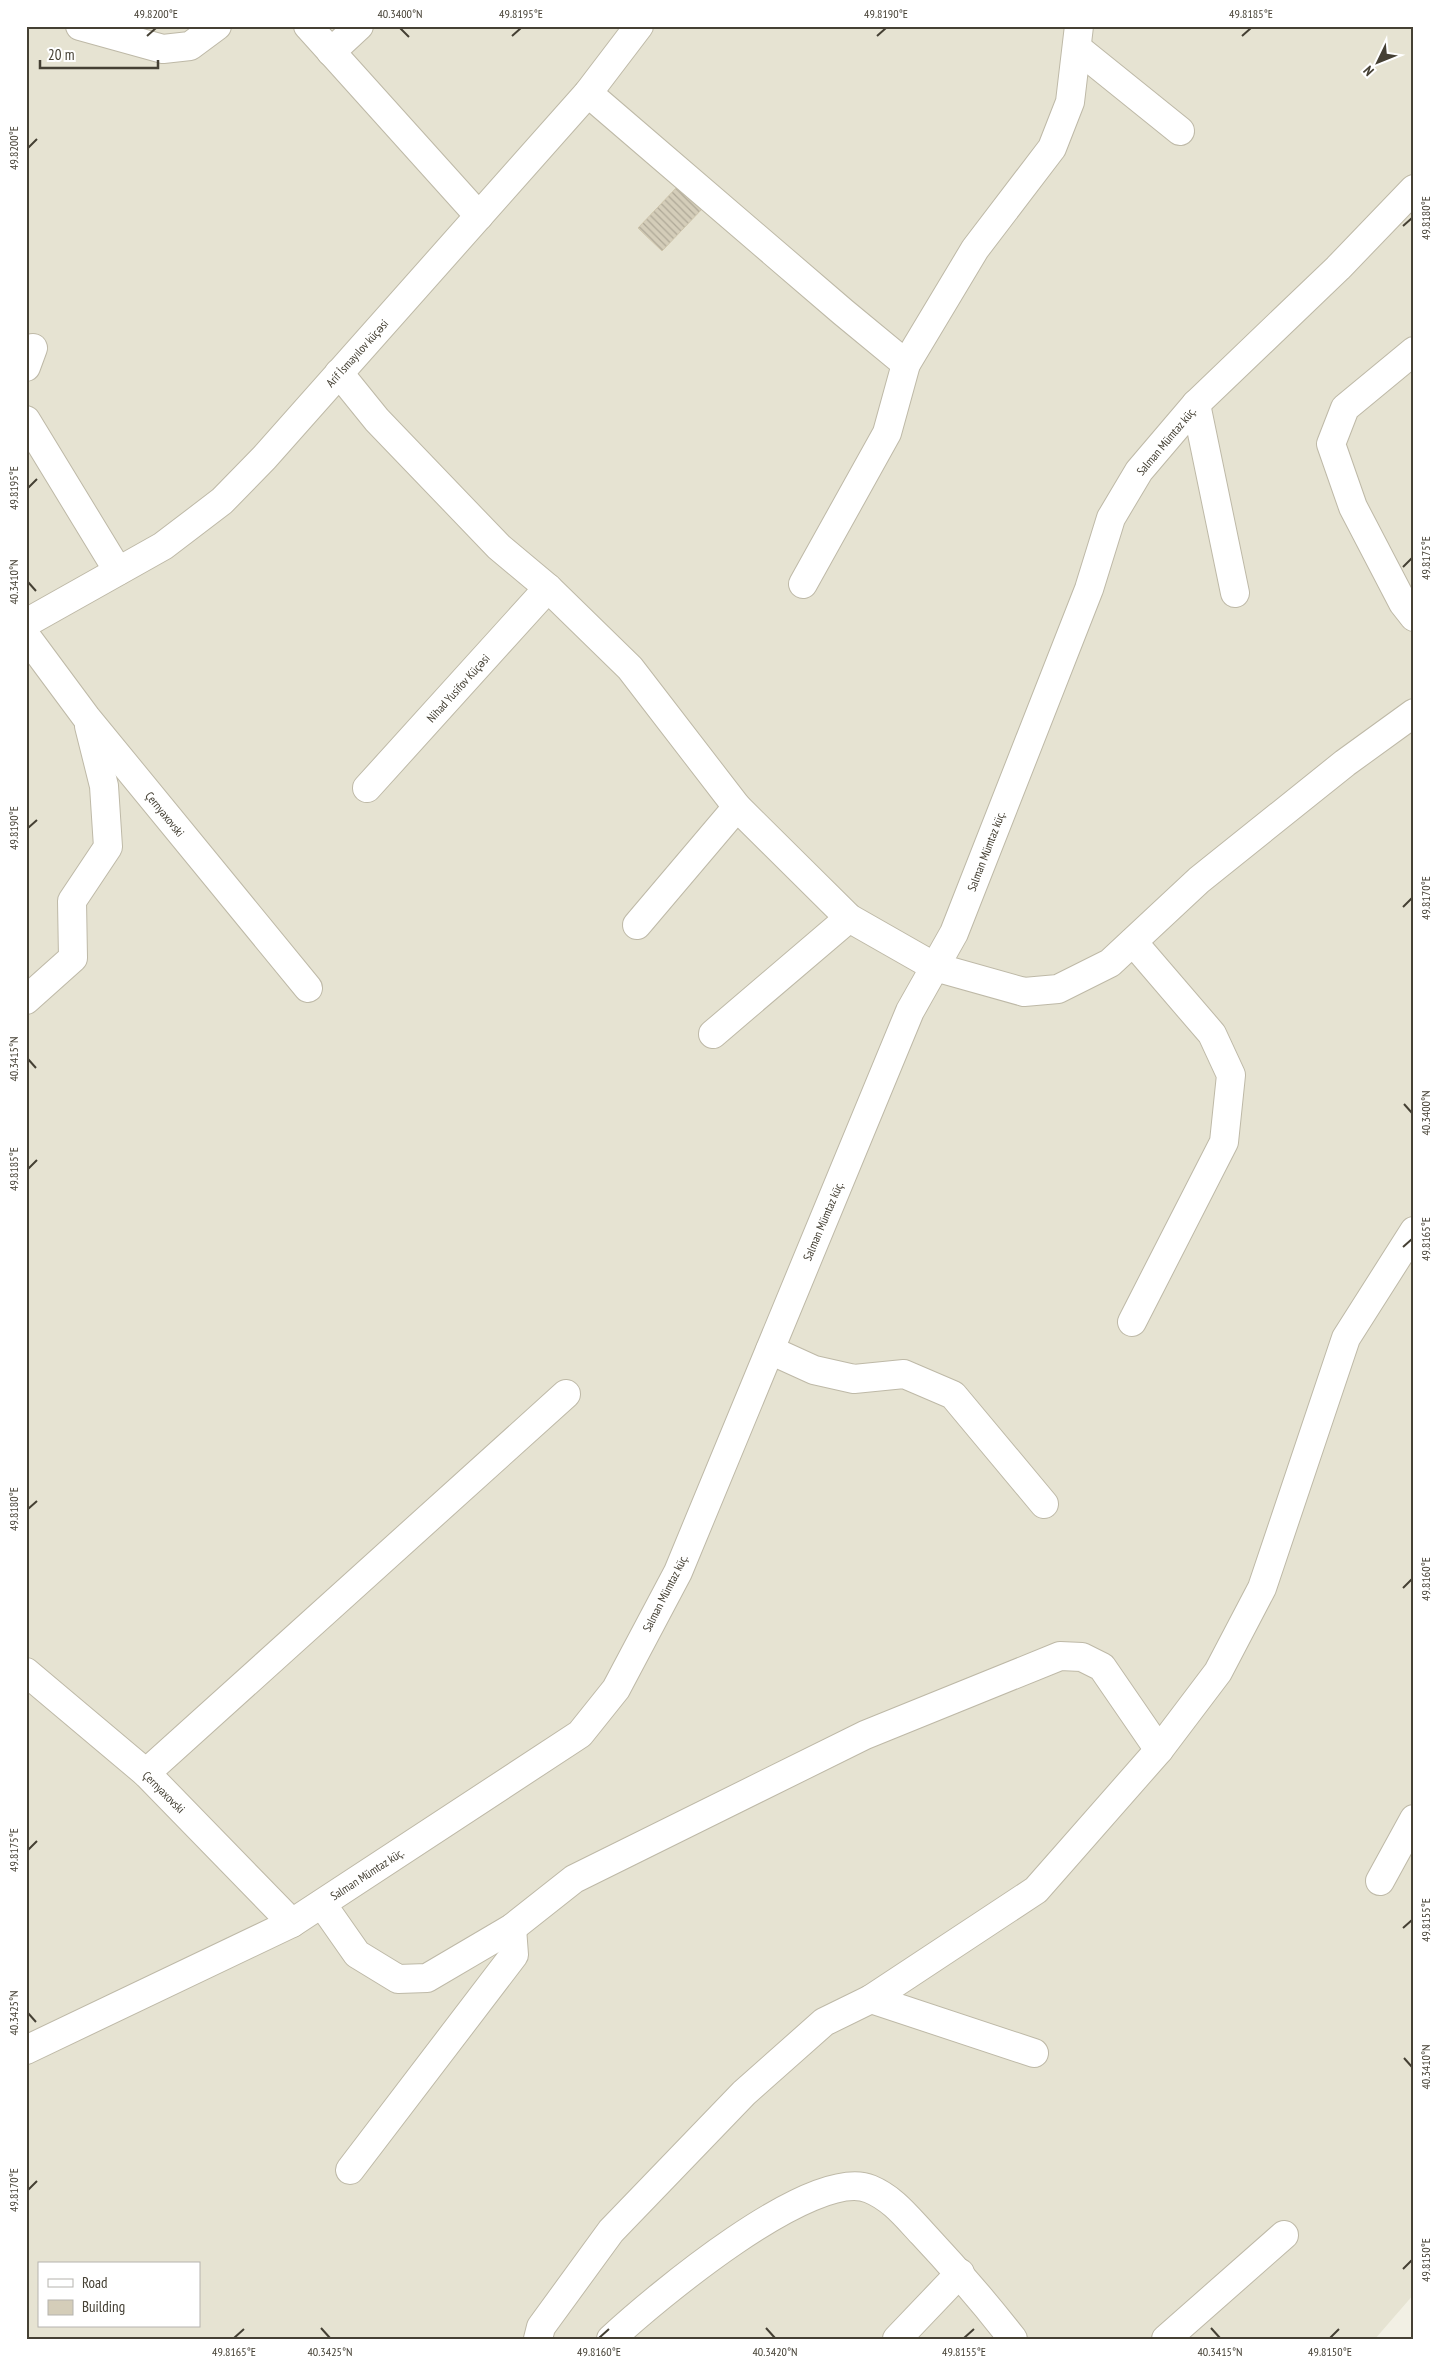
<svg xmlns="http://www.w3.org/2000/svg" width="1440" height="2365" font-family="'PT Sans Narrow',sans-serif">
	<style>
		.residential { fill: #e6e3d2; fill-rule: evenodd }
		.building { fill: url(#building-back-hatch); stroke: #cfc6ad }
		.lines { fill: none; stroke-linecap: round; stroke-linejoin: round }
		.minor-casing { stroke: #beb9a7; stroke-width: 30 }
		.tertiary-casing { stroke: #beb9a7; stroke-width: 30 }
		.minor { stroke: #fff; stroke-width: 28 }
		.tertiary { stroke: #fff; stroke-width: 28 }
		.ticks { fill: none; stroke: #454034; stroke-width: 2 }
		.labels { text-anchor: middle; dominant-baseline: central; stroke-width: 4; stroke-linejoin: round; paint-order: stroke }
		.street-label { font-size: 12px; fill: #454034; stroke: #fff }
		.neatline { fill: none; stroke: #454034; stroke-width: 2 }
		.ticks-label { font-size: 12px; text-anchor: middle; fill: #454034 }
	</style>
	<defs>
		<pattern id="building-back-hatch" width="6" height="6" patternUnits="userSpaceOnUse" patternTransform="scale(1.25)"><rect width="6" height="6" fill="#d4cdb9"/><path d="M-1 5l2 2M0 0l6 6M5-1l2 2" fill="none" stroke="#aea897"/></pattern>
	</defs>
	<rect width="100%" height="100%" fill="#f2f0e4"/>
	<path class="residential" d="M26,26H1414V2294L1375,2339H26ZM39,2264H199V2326H39Z"/>
	<polygon class="building" points="678,186 702,209 662,251 638,228"/>
	<g class="lines">
		<g class="minor-casing">
			<g id="minor">
				<polyline points="80,26 163,49 190,46 217,26"/>
				<polyline points="308,26 479,216"/>
				<polyline points="1077,48 1180,131"/>
				<polyline points="331,52 359,26"/>
				<polyline points="588,93 843,312 906,364"/>
				<polyline points="1414,351 1345,408 1331,444 1353,507 1403,603 1414,617"/>
				<polyline points="26,367 33,348"/>
				<polyline points="339,373 377,420 499,547 548,588 630,668 737,807 849,918 935,967 1024,992 1058,989 1110,963 1199,880 1345,763 1414,713"/>
				<polyline points="1196,404 1235,593"/>
				<polyline points="26,420 118,571"/>
				<polyline points="803,584 887,433 906,364 975,249 1052,148 1070,102 1079,26"/>
				<polyline points="26,636 86,717 308,988"/>
				<polyline points="367,788 548,588"/>
				<polyline points="637,925 737,807"/>
				<polyline points="26,1000 73,958 72,901 108,847 104,786 89,726"/>
				<polyline points="713,1034 849,918"/>
				<polyline points="1132,1322 1224,1142 1231,1075 1212,1034 1133,942"/>
				<polyline points="770,1350 814,1370 854,1379 904,1374 953,1395 1044,1504"/>
				<polyline points="26,1672 146,1773 292,1923"/>
				<polyline points="146,1773 566,1394"/>
				<polyline points="1380,1881 1414,1819"/>
				<polyline points="322,1904 357,1954 398,1979 427,1978 512,1928 574,1879 865,1735 1060,1656 1082,1657 1102,1667 1159,1750"/>
				<polyline points="871,1999 1034,2053"/>
				<polyline points="26,2050 292,1923 580,1734 616,1689 678,1572 910,1011 954,933 1089,589 1111,518 1139,471 1196,404 1338,268 1414,189"/>
				<polyline points="350,2170 514,1955 512,1928"/>
				<polyline points="538,2339 541,2327 611,2231 744,2093 824,2022 871,1999 1036,1890 1159,1750 1218,1672 1262,1588 1346,1338 1414,1231"/>
				<path d="M611,2339C653,2300 813,2165 870,2189C892,2198 906,2216 922,2233C954,2267 984,2302 1013,2339"/>
				<polyline points="897,2339 960,2273"/>
				<polyline points="1166,2339 1284,2235"/>
			</g>
		</g>
		<g class="tertiary-casing">
			<polyline id="tertiary" points="26,623 163,546 222,501 264,458 588,93 639,26"/>
		</g>
		<use href="#minor" class="minor"/>
		<use href="#tertiary" class="tertiary"/>
	</g>
	<path class="ticks" d="M400,28L409,37M147,36L156,28M512,36L521,28M877,36L886,28M1242,36L1251,28M28,148L37,139M1403,226L1412,218M28,488L37,479M1403,567L1412,558M28,582L36,591M28,828L37,820M1403,907L1412,898M28,1059L36,1068M1404,1104L1412,1113M28,1169L37,1160M1403,1247L1412,1239M28,1509L37,1501M1403,1588L1412,1579M28,1850L37,1841M1403,1928L1412,1920M28,2013L36,2022M1404,2058L1412,2067M28,2190L37,2181M1403,2269L1412,2260M321,2328L330,2338M766,2328L775,2338M1211,2328L1220,2338M234,2338L244,2329M599,2338L609,2329M964,2338L974,2329M1330,2338L1339,2329"/>
	<g class="labels">
		<g class="street-label">
			<text transform="translate(357 353) rotate(-48)">Arif İsmayılov küçəsi</text>
			<text transform="translate(1166 441) rotate(-50)">Salman Mümtaz küç.</text>
			<text transform="translate(458 688) rotate(-48)">Nihad Yusifov Küçəsi</text>
			<text transform="translate(165 814) rotate(51)">Çernyaxovski</text>
			<text transform="translate(986 851) rotate(-69)">Salman Mümtaz küç.</text>
			<text transform="translate(823 1221) rotate(-67)">Salman Mümtaz küç.</text>
			<text transform="translate(665 1593) rotate(-63)">Salman Mümtaz küç.</text>
			<text transform="translate(164 1792) rotate(45)">Çernyaxovski</text>
			<text transform="translate(367 1874) rotate(-33)">Salman Mümtaz küç.</text>
		</g>
	</g>
	<rect width="1440" height="2365" fill="none" stroke="#ffffff" stroke-width="55"/>
	<rect x="38" y="2262" width="162" height="65" fill="#ffffff" stroke="#b5b3ae"/>
	<rect x="48" y="2279" width="25" height="8" fill="#ffffff" stroke="#b5b3ae"/>
	<text x="82" y="2288" font-size="15" fill="#454034">Road</text>
	<rect x="48" y="2300" width="25" height="15" fill="#d4cdb9" stroke="#b5b3ae"/>
	<text x="82" y="2312" font-size="15" fill="#454034">Building</text>
	<g transform="translate(1378 62) rotate(227)" stroke="#ffffff" stroke-width="4" paint-order="stroke">
	<path d="M0-4L9 19L0 12L-9 19Z" fill="#454034"/>
	<text y="-8" font-size="14" font-weight="bold" text-anchor="middle" fill="#454034">N</text>
	</g>
	<path d="M40 60v8h118v-8" fill="none" stroke="#454034" stroke-width="2.5"/>
	<text x="48" y="60" font-size="15" fill="#454034" stroke="#ffffff" stroke-width="4" paint-order="stroke">20 m</text>
	<rect x="28" y="28" width="1384" height="2310" class="neatline"/>
	<g class="ticks-label">
		<text x="156" y="18">49.8200°E</text>
		<text x="400" y="18">40.3400°N</text>
		<text x="521" y="18">49.8195°E</text>
		<text x="886" y="18">49.8190°E</text>
		<text x="1251" y="18">49.8185°E</text>
		<text transform="translate(14 148) rotate(-90)" y="4">49.8200°E</text>
		<text transform="translate(1426 218) rotate(-90)" y="4">49.8180°E</text>
		<text transform="translate(14 488) rotate(-90)" y="4">49.8195°E</text>
		<text transform="translate(1426 558) rotate(-90)" y="4">49.8175°E</text>
		<text transform="translate(14 582) rotate(-90)" y="4">40.3410°N</text>
		<text transform="translate(14 828) rotate(-90)" y="4">49.8190°E</text>
		<text transform="translate(1426 898) rotate(-90)" y="4">49.8170°E</text>
		<text transform="translate(14 1059) rotate(-90)" y="4">40.3415°N</text>
		<text transform="translate(1426 1113) rotate(-90)" y="4">40.3400°N</text>
		<text transform="translate(14 1169) rotate(-90)" y="4">49.8185°E</text>
		<text transform="translate(1426 1239) rotate(-90)" y="4">49.8165°E</text>
		<text transform="translate(14 1509) rotate(-90)" y="4">49.8180°E</text>
		<text transform="translate(1426 1579) rotate(-90)" y="4">49.8160°E</text>
		<text transform="translate(14 1850) rotate(-90)" y="4">49.8175°E</text>
		<text transform="translate(1426 1920) rotate(-90)" y="4">49.8155°E</text>
		<text transform="translate(14 2013) rotate(-90)" y="4">40.3425°N</text>
		<text transform="translate(1426 2067) rotate(-90)" y="4">40.3410°N</text>
		<text transform="translate(14 2190) rotate(-90)" y="4">49.8170°E</text>
		<text transform="translate(1426 2260) rotate(-90)" y="4">49.8150°E</text>
		<text x="234" y="2356">49.8165°E</text>
		<text x="330" y="2356">40.3425°N</text>
		<text x="599" y="2356">49.8160°E</text>
		<text x="775" y="2356">40.3420°N</text>
		<text x="964" y="2356">49.8155°E</text>
		<text x="1220" y="2356">40.3415°N</text>
		<text x="1330" y="2356">49.8150°E</text>
	</g>
</svg>
